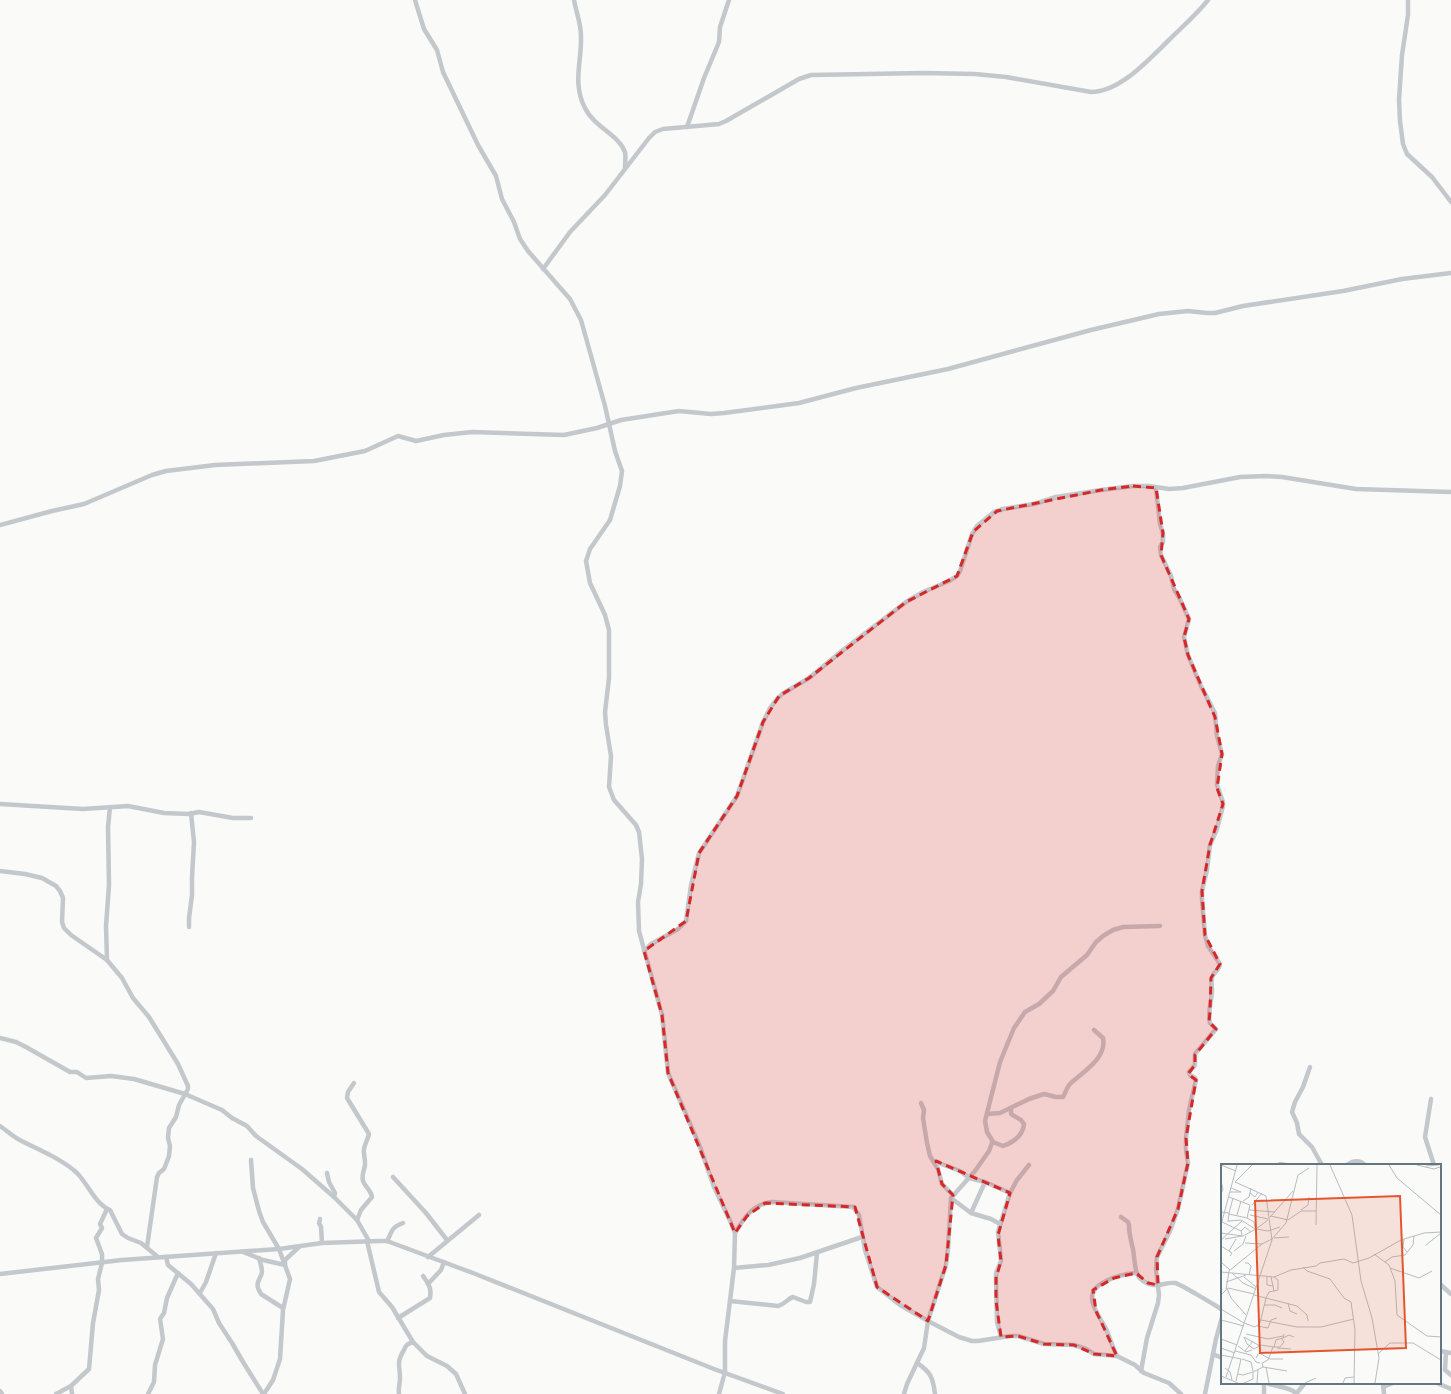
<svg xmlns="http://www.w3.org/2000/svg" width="1451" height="1394" font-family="Raleway,sans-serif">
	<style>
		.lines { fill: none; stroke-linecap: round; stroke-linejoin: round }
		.minor { stroke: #c3c8cc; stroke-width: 4.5 }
		.marked { fill: #d62828; fill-opacity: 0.2; stroke: #d62828; stroke-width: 3; stroke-dasharray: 8 5; stroke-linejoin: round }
		.inset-road { fill: none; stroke: #b5bdc2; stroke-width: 1 }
		.view { fill: #e4572e; fill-opacity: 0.15; stroke: #e4572e; stroke-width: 2 }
		.inset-edge { fill: none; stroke: #657683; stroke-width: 2 }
	</style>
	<rect width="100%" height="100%" fill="#fafaf8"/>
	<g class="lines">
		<g class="minor">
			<polyline points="415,0 424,29 437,50 443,72 478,145 496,176 502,199 514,222 520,239 528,251 570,299 581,320 605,406 615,451 622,471 620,486 610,520 590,549 586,561 590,583 605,615 609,630 609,678 605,712 606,725 611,756 609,787 614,800 636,825 639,832 642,859 641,884 638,902 639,931 662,1015 668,1073 700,1147 714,1187 731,1223 735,1233 734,1268 725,1341 725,1372 719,1394"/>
			<path d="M574,0C576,12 581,23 581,36C582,61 572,83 585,108C594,127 619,135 625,152C626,157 625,163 625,168"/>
			<polyline points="1408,0 1408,15 1402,55 1399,100 1400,121 1403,144 1407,154 1432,177 1451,202"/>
			<polyline points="687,127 704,78 719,42 720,27 729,0"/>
			<path d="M543,269L570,232L605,195L649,138L655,132L663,129L719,124L726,121L799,79L811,75L924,73L975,74L1006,77L1091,92C1121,92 1151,57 1171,38C1183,26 1197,14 1208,0"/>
			<polyline points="0,525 52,511 84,504 152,475 166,471 215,465 314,461 365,451 398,436 416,441 444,435 472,432 564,435 597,428 621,420 679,411 711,414 724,413 799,403 856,388 948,369 1091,330 1159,314 1188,311 1207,313 1215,313 1243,306 1343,291 1402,279 1451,273"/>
			<polyline points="0,804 83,809 128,806 164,813 189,814 199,812 233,818 251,818"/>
			<polyline points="110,807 108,827 109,885 106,926 107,960 122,978 133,998 149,1017 178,1064 188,1086 188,1089 179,1105 176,1117 169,1128 168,1138 170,1146 169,1156 164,1169 159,1173 157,1177 147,1247"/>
			<polyline points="0,871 25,874 42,878 56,886 60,891 63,898 62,922 64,928 71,935 107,960"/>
			<polyline points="189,927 189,918 192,895 192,877 194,842 191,813"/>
			<polyline points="644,951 651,944 678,929 686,921 691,885 699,853 737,796 763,722 770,708 776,700 782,694 809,678 843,650 906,602 923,592 949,581 957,576 960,571 972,534 977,526 994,512 1003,509 1034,504 1056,497 1101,490 1133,486 1149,486 1169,489 1183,488 1240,477 1266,476 1282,477 1356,489 1451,492"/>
			<polyline points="0,1038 16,1042 26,1047 70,1072 77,1072 86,1078 111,1076 134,1079 185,1094 222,1110 232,1118 247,1126 256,1136 302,1169 334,1197 357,1220 369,1241"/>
			<polyline points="1310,1067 1303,1087 1295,1102 1292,1112 1297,1123 1299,1134 1312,1147 1322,1165"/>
			<path d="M354,1083L348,1092L347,1098L369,1134C368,1139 365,1143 364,1149C363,1154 365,1157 365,1162C366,1168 361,1173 363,1181C365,1187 371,1190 372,1197L361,1210L357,1220"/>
			<polyline points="1431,1099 1425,1137 1434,1165"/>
			<polyline points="921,1103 924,1110 923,1118 927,1143 930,1156 938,1169 942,1184 953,1195"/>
			<path d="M987,1114L1000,1113L1029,1099L1044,1094L1056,1097H1063C1066,1092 1067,1086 1071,1083C1084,1071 1107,1058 1103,1038L1094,1030"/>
			<path d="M0,1126C6,1130 11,1135 18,1139C36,1149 61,1158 77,1173C88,1184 95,1204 110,1210L122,1234L128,1238L141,1243L158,1257"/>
			<path d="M993,1142L1003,1146C1014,1142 1023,1136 1024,1124L1021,1120L1011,1114V1108"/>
			<polyline points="251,1160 253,1188 259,1211 263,1222 279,1249 290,1279 283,1310 280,1359 273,1380 264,1394"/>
			<polyline points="933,1161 960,1171 969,1178 985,1182 1010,1193"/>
			<polyline points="1280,1164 1286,1165"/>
			<path d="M1347,1165C1353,1160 1360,1160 1365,1165"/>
			<polyline points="327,1173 329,1182 335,1193 334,1197"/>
			<polyline points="393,1177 426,1213 447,1240"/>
			<polyline points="951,1198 971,1213 991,1219 1000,1224"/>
			<polyline points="971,1213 985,1182"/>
			<path d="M1121,1217L1128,1222L1129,1225C1129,1234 1131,1241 1133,1249C1136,1265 1132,1281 1153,1285C1161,1286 1167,1282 1175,1283C1180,1284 1217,1306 1222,1310"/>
			<polyline points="320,1219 319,1223 321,1227 322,1243"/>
			<path d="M735,1233C744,1218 753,1204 772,1202L853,1207L859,1215L865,1250L877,1287L900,1305L928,1321L959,1337L972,1341H978L1010,1336H1018L1044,1344L1074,1345L1086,1349L1094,1354L1117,1356L1135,1365L1144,1373L1169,1383L1181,1394"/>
			<polyline points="367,1241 379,1292 392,1307 413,1342 427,1356 447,1366 456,1374 465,1394"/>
			<path d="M387,1241C393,1231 390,1228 403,1223"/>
			<polyline points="243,1252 263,1260 285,1265 285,1260 299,1247"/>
			<polyline points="166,1257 168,1265 191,1284 213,1309 219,1323 232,1343 243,1362 263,1394"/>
			<polyline points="428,1257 479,1215"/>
			<path d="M259,1258C260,1262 262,1267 262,1272C261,1280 253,1282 261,1294L283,1308"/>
			<polyline points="734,1268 768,1265 800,1258 862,1237"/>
			<polyline points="0,1274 122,1260 279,1249 322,1243 379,1241 387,1241 473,1273 714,1369 783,1394"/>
			<polyline points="428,1284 441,1270 444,1262"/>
			<polyline points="1440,1284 1451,1294"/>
			<polyline points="200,1293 206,1282 216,1253"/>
			<path d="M730,1301L778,1306C786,1304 787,1299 793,1297L806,1302H810L814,1284L817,1253"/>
			<path d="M398,1318L430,1298C432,1288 428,1283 423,1276"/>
			<polyline points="1001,1337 997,1322 996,1283 996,1273 1001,1261 998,1232 1010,1193 1017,1180 1029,1165"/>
			<polyline points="1440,1351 1451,1353"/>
			<polyline points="1446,1352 1445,1370 1451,1375"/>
			<polyline points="1213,1354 1222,1358"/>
			<path d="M1117,1356C1112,1347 1110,1336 1105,1327C1095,1309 1081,1293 1106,1281C1116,1276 1125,1274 1136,1273"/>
			<path d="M917,1363C931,1372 933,1378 935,1394"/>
			<path d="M1141,1371L1147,1338L1158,1303L1159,1295L1156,1269L1157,1257L1170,1231L1178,1209L1188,1163L1186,1150V1138L1189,1110L1196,1080L1195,1078L1190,1075L1189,1072L1195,1065V1054L1216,1029L1210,1023C1207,1013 1212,1001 1212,990C1212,986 1211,982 1212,977C1214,972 1219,971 1220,964L1208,946L1205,935L1202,899V891L1207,870L1210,845L1217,829L1223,806V802L1217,785L1218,766L1222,754L1217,736L1215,713L1201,686L1188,655L1184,637L1189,619L1180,599L1174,589L1171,576L1161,555L1160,547L1163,542V533L1160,524L1156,488"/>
			<path d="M1267,1383C1277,1388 1286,1385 1296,1393"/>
			<polyline points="1383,1383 1384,1394"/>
			<polyline points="1437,1383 1451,1389"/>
			<polyline points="1383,1387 1393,1383"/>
			<polyline points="0,1391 2,1394"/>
			<polyline points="56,1394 71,1386"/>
			<polyline points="72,1394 71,1386 89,1369 93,1323 99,1290 98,1279 102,1263 102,1254 96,1238 102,1228 100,1224 107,1209"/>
			<polyline points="148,1394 154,1382 155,1365 163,1339 160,1319 164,1313 167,1298 178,1273"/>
			<path d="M399,1394C398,1388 400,1384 400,1378C400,1365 396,1363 404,1350C406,1345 407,1344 413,1342"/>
			<polyline points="904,1394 907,1384 924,1348 928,1321 946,1265 948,1249 951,1198 975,1171 989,1151 992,1143 992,1140 987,1132 985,1121 1000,1062 1014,1028 1025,1012 1039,1004 1053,991 1061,977 1087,955 1096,942 1103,936 1113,930 1123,927 1160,926"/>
			<polyline points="1205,1394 1216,1339 1222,1317"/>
			<polyline points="1264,1394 1264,1383"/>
			<polyline points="1296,1394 1305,1383"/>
		</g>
	</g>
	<path class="marked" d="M1133,486L1156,488L1163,533L1161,555L1189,619L1184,637L1188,655L1215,717L1222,754L1217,788L1223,804L1210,845L1202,891L1205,935L1220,964L1211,978L1210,1012L1209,1022L1216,1029L1195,1055V1065L1188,1074L1196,1080L1186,1138L1188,1163L1178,1209L1157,1257L1158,1285L1148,1283L1136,1273L1114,1278L1093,1290L1096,1311L1117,1356L1094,1354L1074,1345L1044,1344L1018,1336L1001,1337L996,1301V1278L1001,1261L998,1235L1010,1193L936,1161L942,1184L953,1195L946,1265L928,1321L877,1287L855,1207L765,1203L747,1216L735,1233L668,1073L662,1015L644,951L686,921L699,853L737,796L763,722L779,696L809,678L906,602L957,576L973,532L997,511L1101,490Z"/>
	<g transform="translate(1221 1164)">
		<rect width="220" height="220" fill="#fafaf8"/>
		<path class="inset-road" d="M0,1L15,7M109,1L131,51L140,117L151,154L158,194L154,219M168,1L176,14L220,51M196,1L213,5L219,3M205,2L218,1M14,18L31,1M9,28H20L10,24M29,29L34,33L37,28M0,30L2,25L0,17M8,33L29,41L26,54L8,50M22,37L28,33L30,24M31,41L41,29M28,46L54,48M80,46L87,41L88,33M0,48L8,49L7,58M8,49L12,34M16,51L20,37M29,51L47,55M50,52L67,56L80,47H95M49,53L72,27M26,54L33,58L34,63M8,57L20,56L34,65M1,58L20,67L21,71M0,61L16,1M95,61L96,1M35,65L47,56M20,67L24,63L30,68M0,69L22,72L35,65L47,67L59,63M53,74L68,73M4,75L21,72M51,75L65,59L77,11L88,4M183,75L182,83L186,88M0,76L21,57M24,79L41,80M205,81L220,69M0,82L11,89L9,92M8,87L15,75M13,87L22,80L25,72M153,90L168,101L174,117L176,151L206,172L220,173M0,98L9,106M164,98L171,93L184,91L192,81L193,72M24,99H27L30,102L28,111M82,103L86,107L109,115L123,134L130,138L134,166L133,219M169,104L198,114L211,107M0,108L53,113L70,106L95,102L99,99L123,95L132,99L148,94L180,76L203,69L220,68M11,109L22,119L35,125M23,113L35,123M46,113V121L52,122M50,113L53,127M5,118L25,111M6,124L10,134L25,151M7,124L33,130M0,131L5,126L8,107L41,80L51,75M33,131L76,142L86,151L87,157M67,139L69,147L76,150M43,141H54L61,144M0,145L23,159M0,156L23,162M40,156L76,163H100L133,155M23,159L34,163L39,159L45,134L48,128L57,126V116L53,113M36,162L47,164L50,156L56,154M25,170L47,175L62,172M23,173L26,180L33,185L40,181L53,183L55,176L62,174L63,170M23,173L39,182M62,174L68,171L73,173M0,175L16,181M17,182L25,188L31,186M53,183H59L63,178L61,175M0,184L14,189M56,184L70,185M14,187L30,191L35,198L39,199M24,187L32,177M157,190L169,179H192L220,196M0,191L20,195L15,217M35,194L38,189L49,195H62M21,195L30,198L32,207M42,203L66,207M45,203L48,219M4,204L9,208L11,216M17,210L22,211L32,208M0,212L17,219M5,213L51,76L45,32L14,18M23,219L32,215V208L42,203L41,199L47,196L52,183M36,219L37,206M84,219L95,214M122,219L124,214L133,213"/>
		<path class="view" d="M179,32L185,184L39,189L34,37Z"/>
		<rect width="220" height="220" class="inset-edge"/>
	</g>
</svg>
